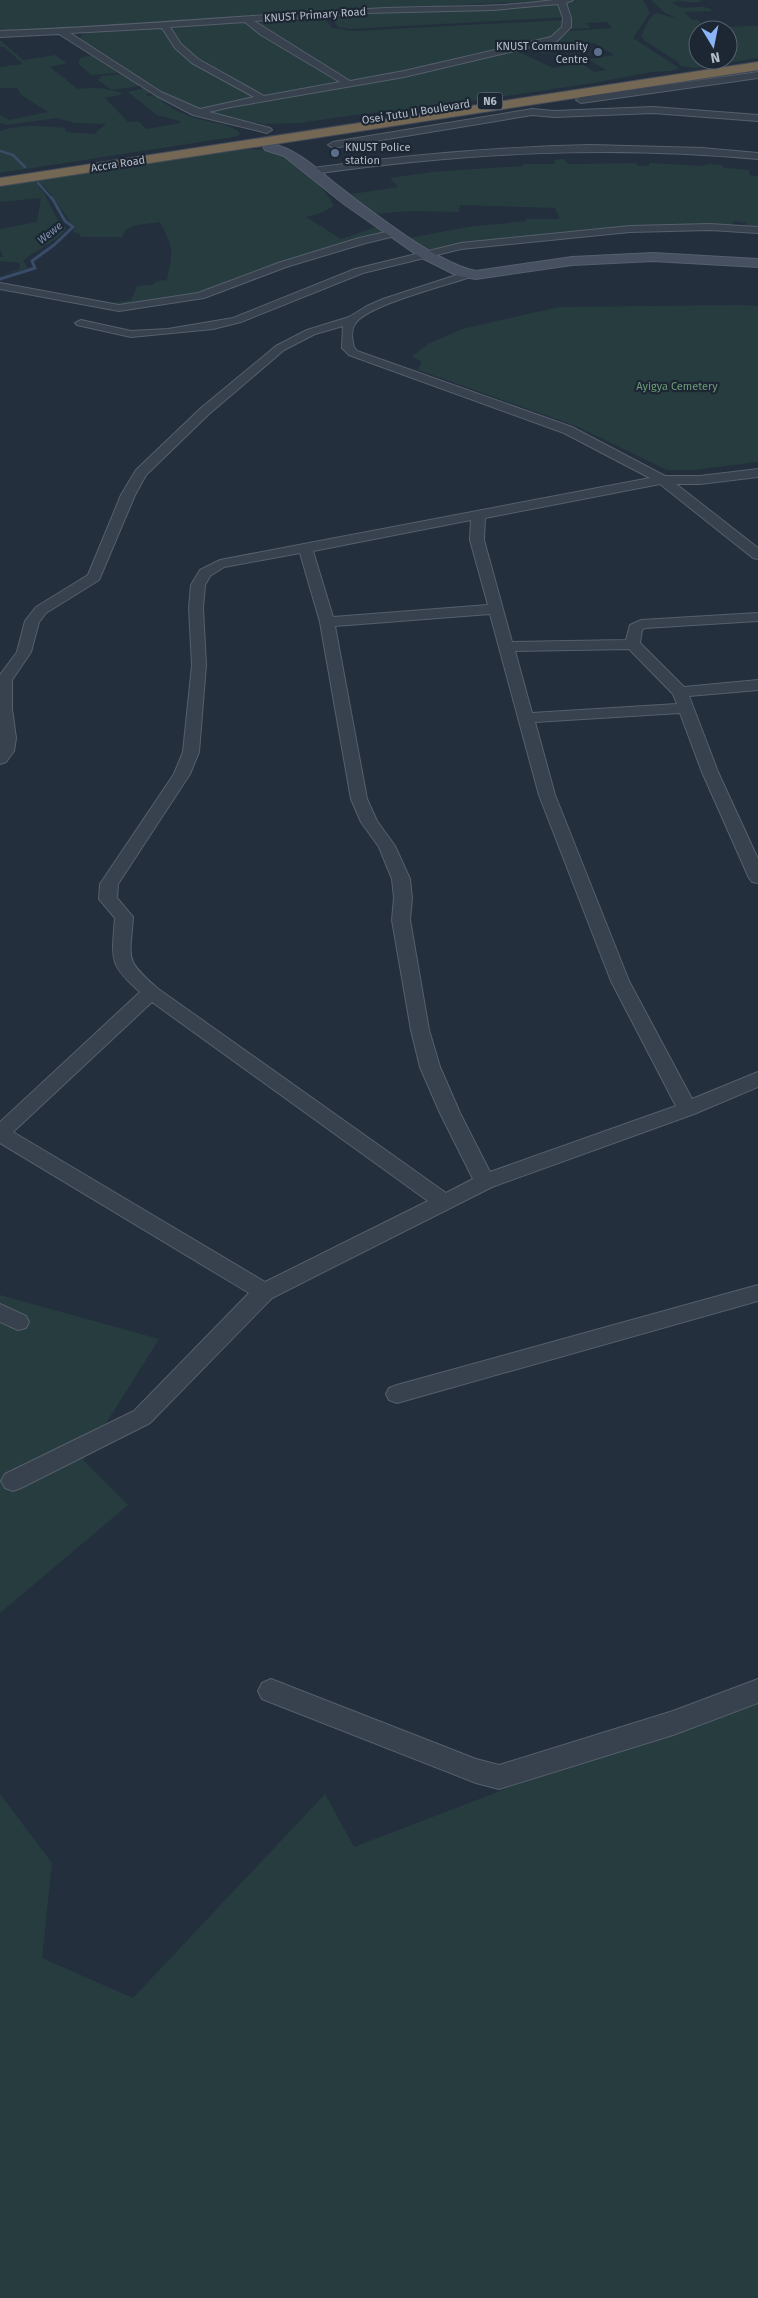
<svg xmlns="http://www.w3.org/2000/svg" width="758" height="2298" font-family="'Fira Sans',sans-serif">
	<style>
		.green { fill: #263c3f; fill-rule: evenodd }
		.lines { fill: none; stroke-linecap: round; stroke-linejoin: round }
		.stream-far1 { stroke: #394c67; stroke-width: 2.5 }
		.stream { stroke: #394c67; stroke-width: 3 }
		.street-casing { stroke: #565f6c; stroke-width: 2 }
		.secondary-casing { stroke: #565f6c; stroke-width: 2 }
		.highway-casing { stroke: #434c59; stroke-width: 2 }
		.street { fill: #38414e; fill-rule: evenodd }
		.secondary { fill: #465061; fill-rule: evenodd }
		.highway { fill: #746855; fill-rule: evenodd }
		.service-dot { fill: #5c6f8a; stroke: #1d2633; stroke-width: 2 }
		.labels { text-anchor: middle; dominant-baseline: central; stroke-width: 4.5; stroke-linejoin: round; paint-order: stroke }
		.far-street-label { font-size: 11px; fill: #b4bcc9; stroke: #1d2633 }
		.far-poi-label { font-size: 11px; fill: #b4bcc9; stroke: #1d2633; text-anchor: end }
		.shield { fill: #1d2633; stroke: #878f9c; stroke-width: 1 }
		.shield-label { font-size: 11px; font-weight: bold; fill: #b4bcc9 }
		.far-water-label { font-size: 11px; font-style: italic; fill: #7c92b1; stroke: #1d2633 }
		.far-park-label { font-size: 11px; fill: #6b9a76; stroke: #1d2633 }
	</style>
	<rect width="100%" height="100%" fill="#242f3e"/>
	<g class="green">
		<polygon points="0,0 563,0 376,9 61,30 0,32"/>
		<polygon points="579,0 643,0 650,13 633,38 679,68 671,71 651,72 594,83 418,109 361,114 300,123 263,124 207,112 266,99 431,70 517,51 553,68 581,63 595,72 606,70 588,59 614,55 594,43 558,49 561,51 542,54 530,46 560,38 569,31 612,28 607,22 586,23 591,28 569,29 571,25 570,17 349,29 338,27 328,14 552,3"/>
		<path d="M651,0H700L702,1C694,4 681,0 672,2C685,15 701,0 713,11L684,12L692,20H698L704,27L758,26V58L694,68L680,66L678,62L645,41L641,36L650,18L656,13L679,19L665,13ZM698,30H728V60H698Z"/>
		<polygon points="322,15 332,28 354,31 564,20 565,22 561,31 551,38 359,81 347,81 253,21"/>
		<polygon points="246,21 338,81 341,83 263,97 197,60 180,45 168,27"/>
		<polygon points="161,27 177,49 192,63 258,98 199,109 170,97 82,41 80,37 84,33 91,32"/>
		<path d="M0,40L23,60L55,55L67,63L50,67L78,89C96,87 107,88 124,94L105,98L128,122L138,121L146,129L180,123V121L157,115L128,92L144,88L152,93L146,94L147,96L155,95C165,105 178,112 192,117C205,122 231,123 240,133L238,136L233,137L0,173V131C21,124 43,126 65,128L66,132L94,134L106,124L75,123L57,118L7,125L0,123V115L9,120L48,112L21,95L17,88H0V67L23,64L4,47H0Z"/>
		<polygon points="94,55 118,73 91,75 79,64 79,60 83,57"/>
		<polygon points="122,74 140,86 112,90 98,80 102,76"/>
		<path d="M248,149C259,150 273,149 283,154C304,166 323,186 334,206L321,213L306,217L341,239L376,227L386,233L202,293L120,306L105,304L131,300L137,286L152,285L157,281L167,280C173,251 174,249 160,222L137,225L126,229L122,237H81L79,234L73,232L75,228C64,214 55,198 43,185L38,187L44,193L60,224L67,228C55,243 37,249 23,261L28,268L0,276L19,269L20,263L0,261V257H3L0,249V229L37,222L41,198L0,202V186L134,165Z"/>
		<path d="M564,159L568,164L636,163L638,166H649V163L702,166L708,164L722,165L724,168L749,170L750,175L758,176V229L745,228L746,223L735,221L730,225C627,224 533,233 432,251L409,238L468,227L526,221V219H560L555,208L460,205L459,212L410,211L376,214L351,194L398,187L390,178L431,172L522,166L524,164H555L554,160Z"/>
		<polygon points="740,305 758,306 758,462 694,470 667,470 576,426 418,370 422,362 412,356 428,344 462,329 559,307"/>
		<polygon points="0,1295 159,1339 83,1460 128,1505 0,1613"/>
		<polygon points="758,1692 758,2298 0,2298 0,1794 52,1863 42,1958 133,1998 325,1794 354,1847"/>
	</g>
	<g class="lines">
		<g class="stream-far1">
			<polyline points="0,151 13,155 25,167"/>
			<polyline points="38,183 53,200"/>
		</g>
		<polyline class="stream" points="0,279 35,268 32,261 54,245 73,227 65,221 52,198"/>
		<g class="street-casing">
			<g id="street">
				<path d="M553,0H573L566,3L571,18V27L557,41L404,77L231,107L209,112L270,128L272,130L267,133L193,115L157,96L59,34L0,37V31C123,27 245,15 367,9C429,5 492,9 553,0ZM558,4L563,18L562,27L551,37L404,71L350,81L254,21L366,13L493,10ZM245,22L261,35L340,82L264,96L198,59L181,44L170,27ZM162,28L175,48L192,63L254,97L200,109L161,92L70,33Z"/>
				<polygon points="758,72 758,78 581,103 576,100 581,97"/>
				<polygon points="653,107 758,115 758,121 653,113 554,117 532,115 333,148 328,145 333,142 532,109 554,111"/>
				<path d="M591,145L702,148L758,153V159C606,145 464,153 313,174L308,171L313,168C406,155 498,147 591,145Z"/>
				<polygon points="710,224 758,227 758,233 710,230 630,232 461,249 363,273 241,322 213,329 131,337 77,325 75,323 81,320 131,331 168,329 233,318 355,269 461,243 630,226"/>
				<polygon points="395,230 400,233 399,235 366,243 286,267 204,298 119,311 0,289 0,283 119,305 198,293 278,263 359,238"/>
				<path d="M469,271L474,274L473,276C449,285 366,305 355,324C351,330 352,340 354,347L357,351L572,427L665,476H700L758,469V477L700,484H676L758,548V559L753,558L660,484L485,518L484,540L512,642L626,640L630,625L641,620L758,613V621L645,628L642,630L640,643L684,687L758,680V690L689,696L718,772L758,859V883L752,882L749,878L702,772L680,713L535,722L555,795L629,981L692,1099L758,1072V1087L694,1114L492,1187L272,1298L150,1423L21,1488L13,1491L5,1488L1,1481L5,1474L134,1411L249,1293L0,1143V1122L140,992C108,964 112,959 115,918L99,899L100,884L174,774L183,752L192,665L189,608L191,585L200,570L220,560L650,478L564,433L349,355L342,348L343,326L315,334L284,350L209,414L146,475L135,495L99,580L46,613L39,622L31,652L12,680V709L16,738L14,751L6,762L0,764V675L17,652L25,621L36,607L88,575L121,495L136,470L201,408L276,346L307,330L349,317L367,306L383,299ZM471,520L470,540L488,605L333,617L313,551ZM300,553L320,622L351,799L361,822L379,847L392,879L394,898L392,920L411,1030L420,1067L440,1113L473,1179L446,1193L157,988C124,959 130,960 133,917L117,898L118,884L190,774L199,752L206,665L203,608L205,585L210,576L224,567ZM490,614L539,795L611,981L676,1106L490,1172L460,1113L440,1067L429,1030L410,920L412,898L410,879L395,846L377,821L367,799L335,626ZM629,649L673,694L677,704L532,713L515,651ZM152,1002L428,1201L265,1282L13,1132Z"/>
				<polygon points="758,1285 758,1301 397,1403 389,1400 386,1394 389,1388 397,1385"/>
				<polygon points="0,1304 26,1316 29,1322 26,1328 18,1330 0,1322"/>
				<polygon points="271,1679 476,1759 499,1765 673,1711 758,1679 758,1703 673,1735 499,1789 476,1783 262,1699 258,1691 262,1683"/>
			</g>
		</g>
		<g class="secondary-casing">
			<path id="secondary" d="M270,143C298,150 315,167 337,185C369,210 438,264 476,271L572,257L653,253L758,259V267L653,261L572,265L476,279L458,276L420,257L344,204L284,156L265,150L263,147L265,144Z"/>
		</g>
		<g class="highway-casing">
			<polygon id="highway" points="758,62 758,70 0,186 0,178"/>
		</g>
		<use href="#street" class="street"/>
		<use href="#secondary" class="secondary"/>
		<use href="#highway" class="highway"/>
	</g>
	<g class="service-dot">
		<circle cx="598" cy="52" r="5"/>
		<circle cx="335" cy="153" r="5"/>
	</g>
	<g class="labels">
		<g class="far-street-label">
			<text transform="translate(315 15) rotate(-4)">KNUST Primary Road</text>
			<text transform="translate(416 112) rotate(-9)">Osei Tutu II Boulevard</text>
			<text transform="translate(118 164) rotate(-9)">Accra Road</text>
		</g>
		<g class="far-poi-label">
			<text x="588" y="46">KNUST Community<tspan x="588" dy="13">Centre</tspan></text>
			<text x="345" y="147" text-anchor="start">KNUST Police<tspan x="345" dy="13">station</tspan></text>
		</g>
		<rect class="shield" x="477.5" y="92.5" width="25" height="17" rx="4"/>
		<g class="shield-label">
			<text x="490" y="101">N6</text>
		</g>
		<g class="far-water-label">
			<text transform="translate(50 233) rotate(-39)">Wewe</text>
		</g>
		<g class="far-park-label">
			<text x="677" y="386">Ayigya Cemetery</text>
		</g>
	</g>
	<g transform="translate(713 45) rotate(170)"><circle r="24" fill="#1d2633" stroke="#59626f"/>
	<path d="M0-4L9 19L0 12L-9 19Z" fill="#8ab4f8"/>
	<text y="-8" font-size="14" font-weight="bold" text-anchor="middle" fill="#b4bcc9">N</text>
	</g>
</svg>
